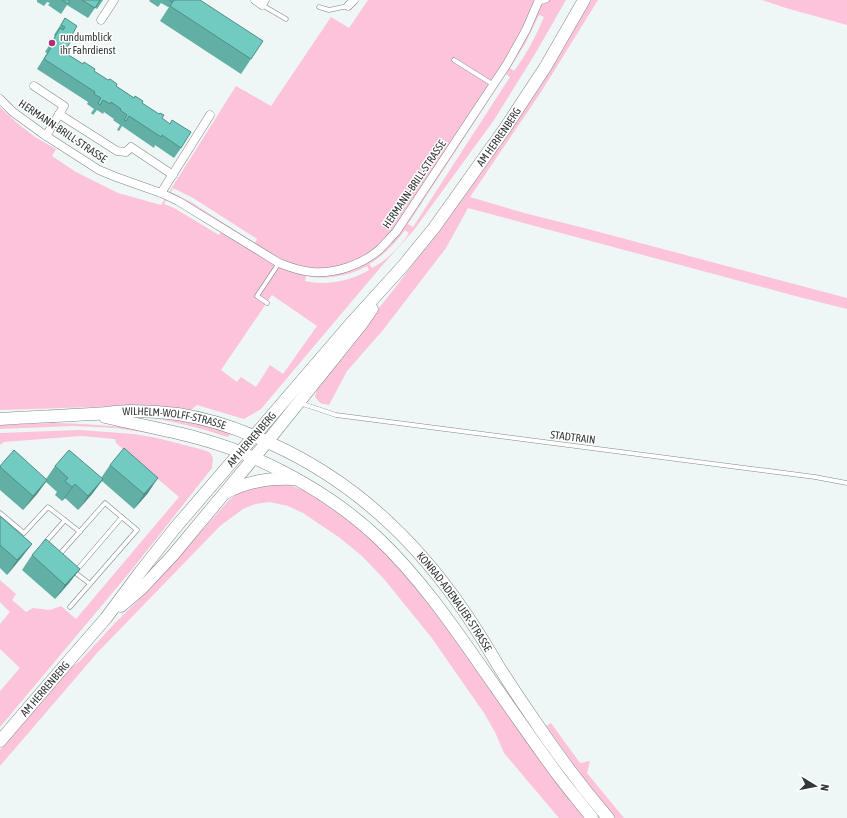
<svg xmlns="http://www.w3.org/2000/svg" width="847" height="818" font-family="'Asap Condensed',sans-serif">
	<style>
		.green { fill: #fcc3db; fill-rule: evenodd }
		.lines { fill: none; stroke-linecap: round; stroke-linejoin: round }
		.lane-casing { stroke: #818988; stroke-width: 5 }
		.street-casing { stroke: #818988; stroke-width: 9 }
		.secondary-casing { stroke: #818988; stroke-width: 13 }
		.lane { stroke: #fff; stroke-width: 4 }
		.street { stroke: #fff; stroke-width: 8 }
		.secondary { stroke: #fff; stroke-width: 12 }
		.wall { fill: #62afa6 }
		.shaded-wall { fill: #508e87 }
		.building { fill: #72cbc1; stroke: #508e87 }
		.poi-dot { fill: #b22e76; stroke: #fff; stroke-width: 1.5 }
		.labels { text-anchor: middle; dominant-baseline: central; stroke-width: 3; stroke-linejoin: round; paint-order: stroke }
		.poi-label { font-size: 11px; fill: #353838; stroke: #fff; text-anchor: start }
		.street-label { font-size: 11px; fill: #353838; stroke: #fff }
	</style>
	<rect width="100%" height="100%" fill="#eef7f5"/>
	<g class="green">
		<path d="M368,0H566L535,54L494,120L414,230L380,268L261,409L244,419L197,405L191,410L154,406H125L0,410V107L17,123L35,137L56,149L52,156L76,172L118,193L161,205L236,86L271,106L331,17L349,28ZM539,15L544,17C536,36 526,55 514,71L510,68L525,44ZM506,74L510,77L413,227L408,224ZM173,188L193,198L257,239L255,243L191,202L171,192ZM167,198L222,231L219,235L174,208L164,204ZM405,230L409,233C400,247 387,260 372,268L369,264C384,255 395,244 405,230ZM367,266L369,270C350,281 327,286 305,281L306,276C327,280 349,276 367,266ZM272,295L317,326L283,374L270,365L256,387L241,377L237,382L221,370Z"/>
		<polygon points="591,0 598,0 541,92 470,197 524,213 584,228 847,298 847,309 803,298 468,208 446,248 383,330 347,371 329,405 320,403 315,397 318,385 398,284 461,200 542,82"/>
		<polygon points="762,0 847,0 847,25 786,8"/>
		<path d="M136,415L170,417L232,432L228,437C198,427 167,420 136,415Z"/>
		<path d="M53,423C107,424 160,429 212,446L217,449L214,450L200,445L154,434L116,428L73,426L0,429V425Z"/>
		<polygon points="80,430 134,434 157,438 200,449 209,452 211,454 213,458 212,468 134,567 0,727 0,691 20,668 0,649 0,624 10,612 0,602 0,580 16,594 12,600 26,612 33,608 50,610 61,606 76,619 179,497 116,443 115,439 82,436 55,438 4,442 0,445 0,433"/>
		<path d="M270,485H290L308,492L330,506L364,533L394,562L426,600L585,818H559L504,753L495,732L484,713L431,637L384,579L362,556L340,538L303,513L288,506L270,502L255,504L243,509L220,526L97,653L0,766V750L66,671L80,661L115,623L151,588L229,500C243,489 253,488 270,485Z"/>
		<polygon points="551,723 580,763 590,761 587,773 624,818 615,818 583,777 546,726"/>
	</g>
	<g class="lines">
		<g class="lane-casing">
			<g id="lane">
				<polyline points="538,3 547,0"/>
				<polyline points="262,5 286,19"/>
				<polyline points="319,7 329,10 348,6"/>
				<polyline points="454,60 494,85"/>
				<polyline points="267,303 257,296 279,263"/>
				<polyline points="300,403 336,415 815,477 847,483"/>
				<polyline points="0,513 24,533 48,507 80,532"/>
				<polyline points="44,544 65,520"/>
				<polyline points="59,555 105,503 137,530 70,607"/>
				<polyline points="73,571 90,584"/>
				<polyline points="75,572 122,517"/>
			</g>
		</g>
		<g class="street-casing">
			<g id="street">
				<polyline points="255,0 262,5 265,0"/>
				<polyline points="348,6 354,0"/>
				<polyline points="101,20 114,0"/>
				<polyline points="34,86 64,106 46,136"/>
				<path d="M0,99L13,112L46,136L99,170L116,177L161,193L178,201L279,263C289,267 300,271 312,272C335,274 361,265 379,250C385,244 390,238 396,232L507,64L526,30L539,0"/>
				<polyline points="59,114 117,151 126,152 131,147 173,175"/>
				<polyline points="161,193 210,115"/>
			</g>
		</g>
		<g class="secondary-casing">
			<g id="secondary">
				<path d="M105,417C156,429 206,436 254,458C299,478 342,504 378,538C419,577 451,623 483,669C509,706 534,743 561,779C571,792 582,805 592,818"/>
				<path id="s1" d="M0,419C30,417 61,416 91,414C104,414 117,411 130,411C146,411 162,412 178,414C211,419 242,430 272,444C351,480 412,536 461,607C475,626 487,647 499,667C509,683 519,698 530,714C554,750 580,785 608,818"/>
				<path d="M227,492C250,481 268,478 294,479"/>
				<polyline points="121,606 141,589 173,555 267,442 360,326 372,309"/>
				<path id="s2" d="M0,741L67,663L106,618L141,571L175,528L353,321L403,266L434,228L506,127L546,66L584,0"/>
			</g>
		</g>
		<use href="#lane" class="lane"/>
		<use href="#street" class="street"/>
		<use href="#secondary" class="secondary"/>
	</g>
	<g class="wall">
		<polygon points="37,0 103,0 97,9 95,8 88,18 67,5 61,14 48,5 50,3 47,2 44,6 37,2"/>
		<polygon points="150,0 200,0 251,59 241,74 160,21 169,7 168,7 161,3 158,7 149,1"/>
		<polygon points="65,18 72,35 65,50 67,54 142,103 162,118 181,148 174,158 155,145 154,148 122,126 119,131 117,130 120,125 113,120 114,119 104,112 103,114 97,110 93,115 91,113 94,109 87,104 88,102 37,69 47,53 45,52 55,36 54,35"/>
		<polygon points="110,465 148,493 134,509 102,481 92,494 78,510 65,498 62,501 55,495 57,492 46,482 37,494 23,510 0,490 0,466 46,479 55,466 101,478"/>
		<polygon points="0,516 32,544 21,558 7,575 0,568"/>
		<polygon points="32,555 80,569 69,583 55,599 22,570"/>
	</g>
	<g class="shaded-wall">
		<polygon points="158,478 148,493 134,509 144,494"/>
		<polygon points="103,479 92,494 78,510 88,496"/>
		<polygon points="47,480 37,494 23,510 33,496"/>
		<polygon points="75,484 65,498 62,501 72,487"/>
		<polygon points="32,544 21,558 7,575 17,560"/>
		<polygon points="80,569 69,583 55,599 65,585"/>
	</g>
	<g class="building">
		<polygon points="62,0 70,0 68,4"/>
		<polygon points="82,0 100,0 95,8"/>
		<polygon points="169,0 174,0 172,2"/>
		<polygon points="174,0 200,0 263,41 251,59 170,6"/>
		<polygon points="65,18 77,26 72,35 74,37 65,50 68,52 67,54 83,64 84,62 95,69 94,71 108,80 110,79 117,84 116,86 134,98 135,96 143,101 142,103 159,114 160,113 164,115 162,118 170,124 172,120 191,132 181,148 162,135 161,137 129,116 126,121 124,120 127,115 120,110 121,109 111,102 110,104 103,100 100,105 98,103 101,98 94,94 95,92 44,59 54,43 52,42 60,28 63,30 65,27 61,25"/>
		<polygon points="124,448 158,478 144,494 110,465"/>
		<polygon points="14,450 47,480 33,496 0,467 0,466"/>
		<polygon points="69,450 103,479 88,496 75,484 72,487 65,481 68,478 55,466"/>
		<polygon points="0,516 32,544 17,560 0,545"/>
		<polygon points="46,539 80,569 65,585 32,555"/>
	</g>
	<circle class="poi-dot" cx="52" cy="43" r="4"/>
	<g class="labels">
		<g class="poi-label">
			<text x="60" y="37">rundumblick<tspan x="60" dy="13">ihr Fahrdienst</tspan></text>
		</g>
		<g class="street-label">
			<text transform="translate(63 131) rotate(34)">HERMANN-BRILL-STRASSE</text>
			<text stroke="none"><textPath href="#s2" startOffset="784">AM HERRENBERG</textPath></text>
			<text transform="translate(414 184) rotate(-56)">HERMANN-BRILL-STRASSE</text>
			<text stroke="none"><textPath href="#s1" startOffset="175">WILHELM-WOLFF-STRASSE</textPath></text>
			<text transform="translate(573 437) rotate(7)">STADTRAIN</text>
			<text stroke="none"><textPath href="#s2" startOffset="393">AM HERRENBERG</textPath></text>
			<text stroke="none"><textPath href="#s1" startOffset="522">KONRAD-ADENAUER-STRASSE</textPath></text>
			<text stroke="none"><textPath href="#s2" startOffset="69">AM HERRENBERG</textPath></text>
		</g>
	</g>
	<g transform="translate(815 786) rotate(100)" stroke="#ffffff" stroke-width="3" paint-order="stroke">
	<path d="M0-3L7 15L0 10L-7 15Z" fill="#353838"/>
	<text y="-6" font-size="11" font-weight="bold" text-anchor="middle" fill="#353838">N</text>
	</g>
</svg>
